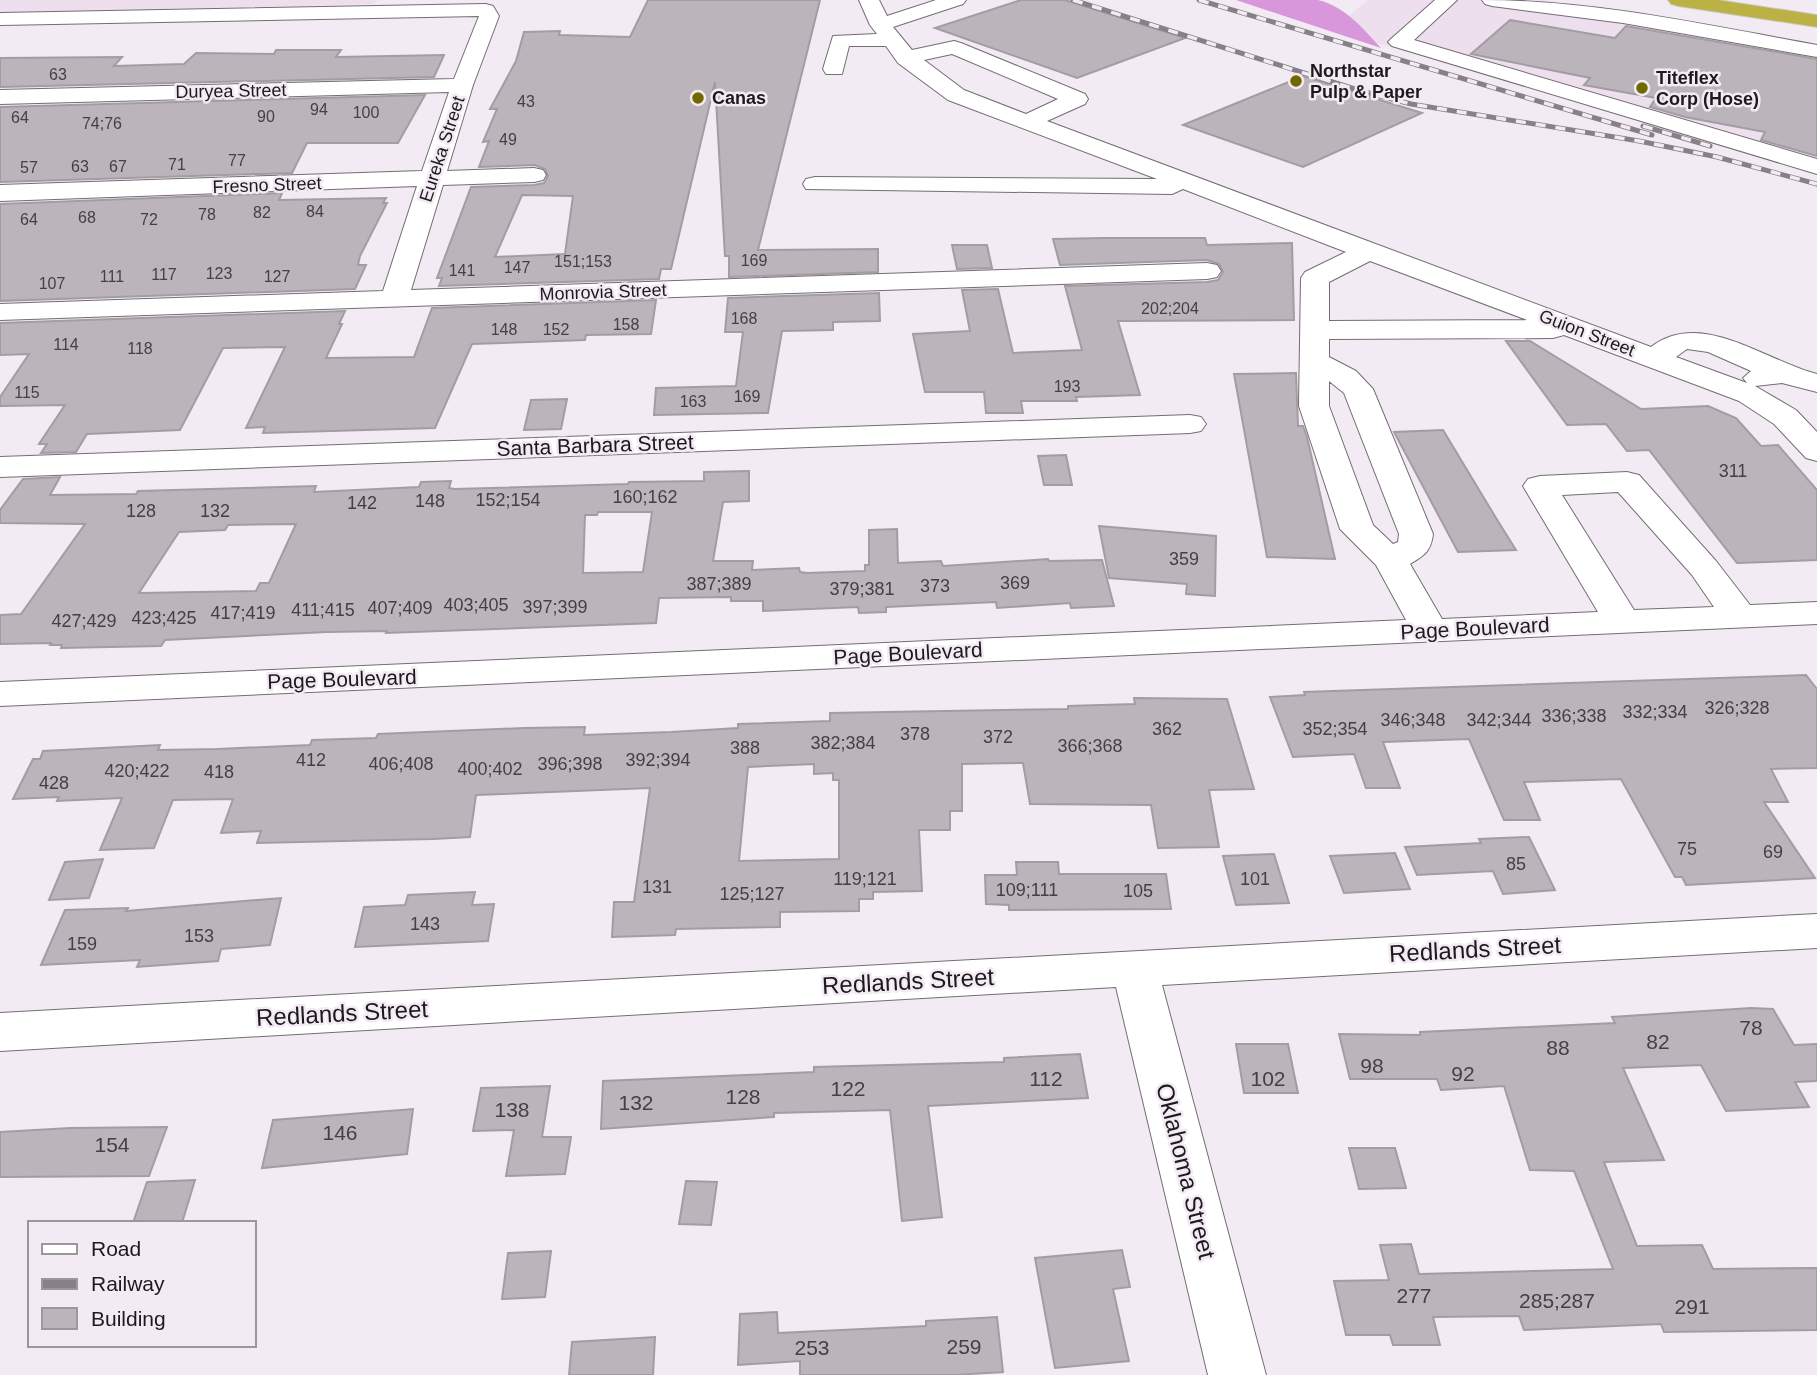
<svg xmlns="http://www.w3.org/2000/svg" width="1817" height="1375" font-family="Helvetica,sans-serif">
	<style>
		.built { fill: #eddfed }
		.forest { fill: #d897da }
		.building { fill: #bcb4bb; stroke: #a39ca3; stroke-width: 2; fill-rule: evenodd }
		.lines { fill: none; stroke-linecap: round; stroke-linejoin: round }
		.minor-casing { stroke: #746d74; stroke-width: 2 }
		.highway-casing { stroke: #cdcdcd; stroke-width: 2 }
		.minor { fill: #fff; fill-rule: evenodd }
		.highway { fill: #bcb144; fill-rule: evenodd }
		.rail-casing { stroke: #878187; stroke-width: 5 }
		.rail { stroke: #f3ebf3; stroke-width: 3.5; stroke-dasharray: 10; stroke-linecap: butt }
		.poi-dot { fill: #706800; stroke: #f3ebf3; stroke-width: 2.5 }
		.labels { text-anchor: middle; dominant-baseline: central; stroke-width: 5; stroke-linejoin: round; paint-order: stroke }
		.far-number-label { font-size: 16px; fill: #454044 }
		.far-poi-label { font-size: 18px; font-weight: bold; fill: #1d1a1d; stroke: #f3ebf3; text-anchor: start }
		.far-street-label { font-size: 18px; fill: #1d1a1d; stroke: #f3ebf3 }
		.number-label { font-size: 18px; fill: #454044 }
		.street-label { font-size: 21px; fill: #1d1a1d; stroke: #f3ebf3 }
		.near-number-label { font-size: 21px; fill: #454044 }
		.near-street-label { font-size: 24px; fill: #1d1a1d; stroke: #f3ebf3 }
	</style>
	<rect width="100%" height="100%" fill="#f3ebf3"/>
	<g class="built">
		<polygon points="0,0 377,0 374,4 0,13"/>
		<polygon points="1368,0 1544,0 1817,46 1817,171 1332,30"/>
	</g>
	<path class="forest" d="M1236,0H1318C1344,6 1363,28 1381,48Z"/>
	<g class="building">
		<path d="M648,0H820L758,250L878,249V272L729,277V256H725L715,82L671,269H661L659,279L439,286L442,278H437L471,187L534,185L544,183L548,176L545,169L535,165L479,167L489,141L483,142L497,109H490L516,61L524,32L560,31L559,35L630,37ZM522,195L573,196L565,254L495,257Z"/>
		<polygon points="1021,0 1065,0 1185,38 1077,78 935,28"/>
		<polygon points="1510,20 1615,38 1626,26 1817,59 1817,156 1761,140 1765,132 1685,117 1650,107 1656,98 1584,85 1590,78 1471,54"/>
		<polygon points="276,50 341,50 336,57 444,55 434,77 0,87 0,58 122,57 114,66 184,64 196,53 274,54"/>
		<polygon points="1303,76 1422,113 1303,167 1183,125"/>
		<polygon points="425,95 398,143 307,143 292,173 0,182 0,107"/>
		<polygon points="282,193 279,200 386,198 383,203 387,203 360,256 358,265 366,265 355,289 0,301 0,204"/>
		<polygon points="1104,238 1205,238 1207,245 1292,243 1294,320 1118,321 1140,395 1076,397 1077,401 1021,401 1023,413 986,413 984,392 925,392 913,334 970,331 962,290 998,289 1013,353 1082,350 1065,286 1207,282 1218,280 1223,272 1219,264 1207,260 1060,265 1053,239"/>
		<polygon points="952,245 987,245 992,268 957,269"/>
		<polygon points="879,293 880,321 833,322 833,330 782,331 768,413 654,415 656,388 736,386 743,332 725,332 728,298"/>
		<polygon points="656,300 651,334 586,335 585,340 472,344 435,428 263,433 265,427 246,428 285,347 223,348 180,430 87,434 76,452 41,453 47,444 39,444 65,405 0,406 0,397 29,354 0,355 0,323 345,311 339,324 342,324 326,358 414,357 432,308"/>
		<polygon points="1506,341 1530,341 1641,409 1708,406 1736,418 1761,446 1778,445 1817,490 1817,560 1737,563 1649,450 1627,451 1606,424 1567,425"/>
		<polygon points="1296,373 1298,426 1303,426 1307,437 1335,559 1267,557 1234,374"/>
		<polygon points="567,399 561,429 524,430 531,400"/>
		<polygon points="1443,430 1496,518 1516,550 1458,552 1394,432"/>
		<polygon points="1066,455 1072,485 1044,485 1038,456"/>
		<path d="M749,471V501L723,502L713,561H753L752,570L799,568L800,572L807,573L865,571V565H869V530L897,529L898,563L941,561L943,566L1048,559L1049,561L1102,560L1114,606L1071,608L1070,603L997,608L996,602L886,607V612L859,613L858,607L763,611V601H731V597L659,598L656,623L386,633L387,631L327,632L165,640L161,646L61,648L62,645H50L51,643L0,644V615L21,614L85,524L0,523V510L23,479L60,477L50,495L136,494L138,491L316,486L314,492L419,487L421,482L451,481L449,488L454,489L628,484L629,482L704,481V472ZM598,512H652L643,572L583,573L585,515H597ZM296,524L269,583H260L256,591L139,593L179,532L225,530L228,525Z"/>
		<polygon points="1099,526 1216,536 1215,596 1186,594 1187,584 1109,578"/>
		<polygon points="1806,675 1817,689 1817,768 1771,769 1788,802 1764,802 1815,878 1686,885 1682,877 1675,877 1621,779 1524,782 1540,820 1504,820 1469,739 1383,742 1400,788 1366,788 1354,754 1293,757 1270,697 1305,695 1304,692"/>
		<path d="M1134,698L1227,699L1254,789L1209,790L1219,847L1158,848L1151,805L1030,804L1023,763L962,764V811H950V830H919L922,891L873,892V899H859V911L780,912V927L676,929L675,935L612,937L614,902H634L650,788L476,795L470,837L433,839L257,843L261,831L221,833L233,799L173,800L154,848L100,850L122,798L57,801L59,797L13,799L33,759H40L43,751L160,745L158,750L217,749L310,745L312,740L376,738L378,734L524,728L585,727L584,735L671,732L738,728V724L830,721V713L1068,709V706L1135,704ZM814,764V774L833,773V780H839V859L739,861L748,767Z"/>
		<polygon points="1529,837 1555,890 1503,894 1493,871 1417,875 1405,847 1481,843 1479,839"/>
		<polygon points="1395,853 1410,889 1344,893 1330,856"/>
		<polygon points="1274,854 1289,903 1236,905 1223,856"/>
		<polygon points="103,859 89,898 49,900 65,862"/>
		<polygon points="1016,862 1058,862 1059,874 1166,874 1171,909 1009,910 1009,905 986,904 985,875 1017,875"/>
		<polygon points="475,892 472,905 494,904 488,941 355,947 364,907 405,905 408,895"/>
		<polygon points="281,898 270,945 221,949 218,961 137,967 140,960 41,965 65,910 128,908 126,911"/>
		<polygon points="1751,1008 1773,1009 1794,1045 1817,1044 1817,1081 1795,1082 1809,1107 1726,1111 1701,1065 1623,1068 1664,1160 1604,1162 1637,1246 1702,1245 1713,1269 1817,1268 1817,1330 1664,1332 1661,1324 1524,1330 1519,1316 1433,1317 1440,1345 1393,1345 1390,1335 1346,1335 1334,1281 1389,1280 1380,1245 1411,1244 1419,1274 1613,1269 1574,1171 1530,1170 1504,1086 1441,1090 1437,1079 1350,1079 1339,1034 1420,1035 1420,1032 1615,1023 1612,1017"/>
		<polygon points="1236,1044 1288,1044 1298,1093 1244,1093"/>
		<polygon points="1080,1054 1088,1098 928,1106 942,1217 902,1221 890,1110 774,1113 774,1117 601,1129 603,1081 814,1072 814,1067 1004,1062 1004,1058"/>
		<polygon points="550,1086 542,1137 571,1137 565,1174 506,1176 514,1130 473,1131 481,1088"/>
		<polygon points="413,1109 407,1154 262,1168 273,1120"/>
		<polygon points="167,1127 149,1176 0,1177 0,1132 70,1128"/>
		<polygon points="1349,1148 1395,1148 1406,1188 1359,1189"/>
		<polygon points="195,1180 182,1223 133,1223 147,1182"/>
		<polygon points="686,1181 717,1182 711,1225 679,1224"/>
		<polygon points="1122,1250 1130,1287 1113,1289 1129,1361 1055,1368 1035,1258"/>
		<polygon points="551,1251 545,1297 502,1299 508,1253"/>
		<polygon points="777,1312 778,1333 926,1326 926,1321 997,1317 1003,1372 955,1375 800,1375 800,1361 738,1365 740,1314"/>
		<polygon points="655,1337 653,1375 569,1375 572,1342"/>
	</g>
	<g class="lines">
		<g class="minor-casing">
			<g id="minor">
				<path d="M859,0H879L887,16L936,0H966L963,4L893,27L912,50L954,41L961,43L1085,94L1088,99L1085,104L1047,121L1651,347C1701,308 1765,361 1817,374V392L1782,383L1755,386L1796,410L1817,432V461L1806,458L1774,424L1739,401L1564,335L1553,338L1329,339V357L1356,371L1373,389L1433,534C1431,551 1425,555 1410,564L1442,619L1598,612L1523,486L1528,479L1540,476L1627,472L1639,475L1716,561L1750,605L1817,602V624L0,706V682L1406,620L1376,565L1340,529L1299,406L1301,278L1305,272L1346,252L1183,189L1172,194L806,189L803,184L806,179L815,177L1157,179L948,100L898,63L886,46H849L842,74H826L823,69L833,36L877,34L870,25ZM952,54L1058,99L1026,114L964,90L924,60ZM1370,261L1527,320L1329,321V282ZM1687,349L1708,352L1751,371L1743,378L1747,383L1676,357ZM1329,381L1344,393L1399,534L1398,542L1393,544L1373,525L1329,406ZM1618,492L1692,575L1714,607L1634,610L1562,495Z"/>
				<polygon points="1435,0 1457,0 1414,40 1817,159 1817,174 1392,46 1388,42 1392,38"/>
				<path d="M1482,0C1595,0 1706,25 1817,45V57L1623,23L1492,6L1485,4Z"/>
				<polygon points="486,4 493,6 499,16 473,85 447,171 534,168 543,170 546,175 543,180 534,182 443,185 411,290 1207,263 1217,265 1221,271 1217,277 1207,279 0,320 0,304 383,291 417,186 0,201 0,185 422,171 449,92 0,104 0,90 454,79 479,16 0,25 0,13"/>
				<polygon points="1190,415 1201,417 1206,424 1201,431 1190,433 0,477 0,457"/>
				<polygon points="1817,914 1817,948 1162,985 1266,1375 1208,1375 1116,987 0,1051 0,1013"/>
			</g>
		</g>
		<g class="highway-casing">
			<polygon id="highway" points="1668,0 1718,0 1817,15 1817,27 1678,6 1671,4"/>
		</g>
		<use href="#minor" class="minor"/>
		<use href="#highway" class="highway"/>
		<g class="rail-casing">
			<g id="rail">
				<polyline points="1073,0 1361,91 1411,104 1639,141 1717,157 1817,184"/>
				<polyline points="1199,0 1652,135"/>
				<polyline points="1643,126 1710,146"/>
			</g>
		</g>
		<use href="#rail" class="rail"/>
	</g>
	<g class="poi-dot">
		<circle cx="1296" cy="81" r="7"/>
		<circle cx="1642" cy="88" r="7"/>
		<circle cx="698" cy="98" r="7"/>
	</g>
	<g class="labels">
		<g class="far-number-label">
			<text x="58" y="74">63</text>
			<text x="526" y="101">43</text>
			<text x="319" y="109">94</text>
			<text x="366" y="112">100</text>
			<text x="266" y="116">90</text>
			<text x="20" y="117">64</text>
			<text x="102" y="123">74;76</text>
			<text x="508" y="139">49</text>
			<text x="237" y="160">77</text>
			<text x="177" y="164">71</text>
			<text x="80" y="166">63</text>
			<text x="118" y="166">67</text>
			<text x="29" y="167">57</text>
			<text x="315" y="211">84</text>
			<text x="262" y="212">82</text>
			<text x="207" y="214">78</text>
			<text x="87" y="217">68</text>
			<text x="29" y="219">64</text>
			<text x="149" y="219">72</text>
			<text x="754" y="260">169</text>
			<text x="583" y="261">151;153</text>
			<text x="517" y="267">147</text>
			<text x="462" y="270">141</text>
			<text x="219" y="273">123</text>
			<text x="164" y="274">117</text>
			<text x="112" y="276">111</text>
			<text x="277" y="276">127</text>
			<text x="52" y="283">107</text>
			<text x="1170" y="308">202;204</text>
			<text x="744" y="318">168</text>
			<text x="626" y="324">158</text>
			<text x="504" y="329">148</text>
			<text x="556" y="329">152</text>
			<text x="66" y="344">114</text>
			<text x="140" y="348">118</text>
			<text x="1067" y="386">193</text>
			<text x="27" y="392">115</text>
			<text x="747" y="396">169</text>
			<text x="693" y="401">163</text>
		</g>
		<g class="far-poi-label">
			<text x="1310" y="71">Northstar<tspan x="1310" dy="21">Pulp &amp; Paper</tspan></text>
			<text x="1656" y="78">Titeflex<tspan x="1656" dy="21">Corp (Hose)</tspan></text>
			<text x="712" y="98">Canas</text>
		</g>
		<g class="far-street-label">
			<text transform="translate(231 91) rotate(-1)">Duryea Street</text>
			<text transform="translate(442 149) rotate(-72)">Eureka Street</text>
			<text transform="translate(267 185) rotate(-2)">Fresno Street</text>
			<text transform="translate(603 292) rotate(-2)">Monrovia Street</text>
			<text transform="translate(1587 333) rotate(21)">Guion Street</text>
		</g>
		<g class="number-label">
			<text x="1733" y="471">311</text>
			<text x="645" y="497">160;162</text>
			<text x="508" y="500">152;154</text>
			<text x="430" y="501">148</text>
			<text x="362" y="503">142</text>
			<text x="141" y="511">128</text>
			<text x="215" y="511">132</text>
			<text x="1184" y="559">359</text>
			<text x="1015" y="583">369</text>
			<text x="719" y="584">387;389</text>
			<text x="935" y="586">373</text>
			<text x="862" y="589">379;381</text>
			<text x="476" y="605">403;405</text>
			<text x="555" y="607">397;399</text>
			<text x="400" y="608">407;409</text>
			<text x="323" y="610">411;415</text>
			<text x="243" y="613">417;419</text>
			<text x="164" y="618">423;425</text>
			<text x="84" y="621">427;429</text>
			<text x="1737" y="708">326;328</text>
			<text x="1655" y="712">332;334</text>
			<text x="1574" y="716">336;338</text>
			<text x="1413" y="720">346;348</text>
			<text x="1499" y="720">342;344</text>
			<text x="1167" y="729">362</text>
			<text x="1335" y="729">352;354</text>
			<text x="915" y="734">378</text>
			<text x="998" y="737">372</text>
			<text x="843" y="743">382;384</text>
			<text x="1090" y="746">366;368</text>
			<text x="745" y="748">388</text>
			<text x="311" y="760">412</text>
			<text x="658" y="760">392;394</text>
			<text x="401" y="764">406;408</text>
			<text x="570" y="764">396;398</text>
			<text x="490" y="769">400;402</text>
			<text x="137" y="771">420;422</text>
			<text x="219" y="772">418</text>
			<text x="54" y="783">428</text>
			<text x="1687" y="849">75</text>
			<text x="1773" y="852">69</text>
			<text x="1516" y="864">85</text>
			<text x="865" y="879">119;121</text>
			<text x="1255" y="879">101</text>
			<text x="657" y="887">131</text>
			<text x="1027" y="890">109;111</text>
			<text x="1138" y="891">105</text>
			<text x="752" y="894">125;127</text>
			<text x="425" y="924">143</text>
			<text x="199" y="936">153</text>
			<text x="82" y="944">159</text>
		</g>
		<g class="street-label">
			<text transform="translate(595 445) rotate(-2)">Santa Barbara Street</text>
			<text transform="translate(1475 628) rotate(-3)">Page Boulevard</text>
			<text transform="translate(908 653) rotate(-3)">Page Boulevard</text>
			<text transform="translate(342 679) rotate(-2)">Page Boulevard</text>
		</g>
		<g class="near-number-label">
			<text x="1751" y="1027">78</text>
			<text x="1658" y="1041">82</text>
			<text x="1558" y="1047">88</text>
			<text x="1372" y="1065">98</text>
			<text x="1463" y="1073">92</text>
			<text x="1046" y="1078">112</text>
			<text x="1268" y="1078">102</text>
			<text x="848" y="1088">122</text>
			<text x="743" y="1096">128</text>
			<text x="636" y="1102">132</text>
			<text x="512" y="1109">138</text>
			<text x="340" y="1132">146</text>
			<text x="112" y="1144">154</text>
			<text x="1414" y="1295">277</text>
			<text x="1557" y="1300">285;287</text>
			<text x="1692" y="1306">291</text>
			<text x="964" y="1346">259</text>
			<text x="812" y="1347">253</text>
		</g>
		<g class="near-street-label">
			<text transform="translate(1475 949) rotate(-3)">Redlands Street</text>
			<text transform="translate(908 981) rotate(-3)">Redlands Street</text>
			<text transform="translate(342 1013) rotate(-3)">Redlands Street</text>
			<text transform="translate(1186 1171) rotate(76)">Oklahoma Street</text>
		</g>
	</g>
	<rect x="28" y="1221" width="228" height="126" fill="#f3ebf3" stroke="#9d979d" stroke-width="2"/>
	<rect x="42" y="1244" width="35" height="10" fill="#ffffff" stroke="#9d979d" stroke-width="2"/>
	<text x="91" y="1256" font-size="21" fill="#1d1a1d">Road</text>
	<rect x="42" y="1279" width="35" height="10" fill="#878187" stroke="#9d979d" stroke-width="2"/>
	<text x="91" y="1291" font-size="21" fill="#1d1a1d">Railway</text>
	<rect x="42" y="1308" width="35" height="21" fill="#bcb4bb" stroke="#9d979d" stroke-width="2"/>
	<text x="91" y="1326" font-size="21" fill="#1d1a1d">Building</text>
</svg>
